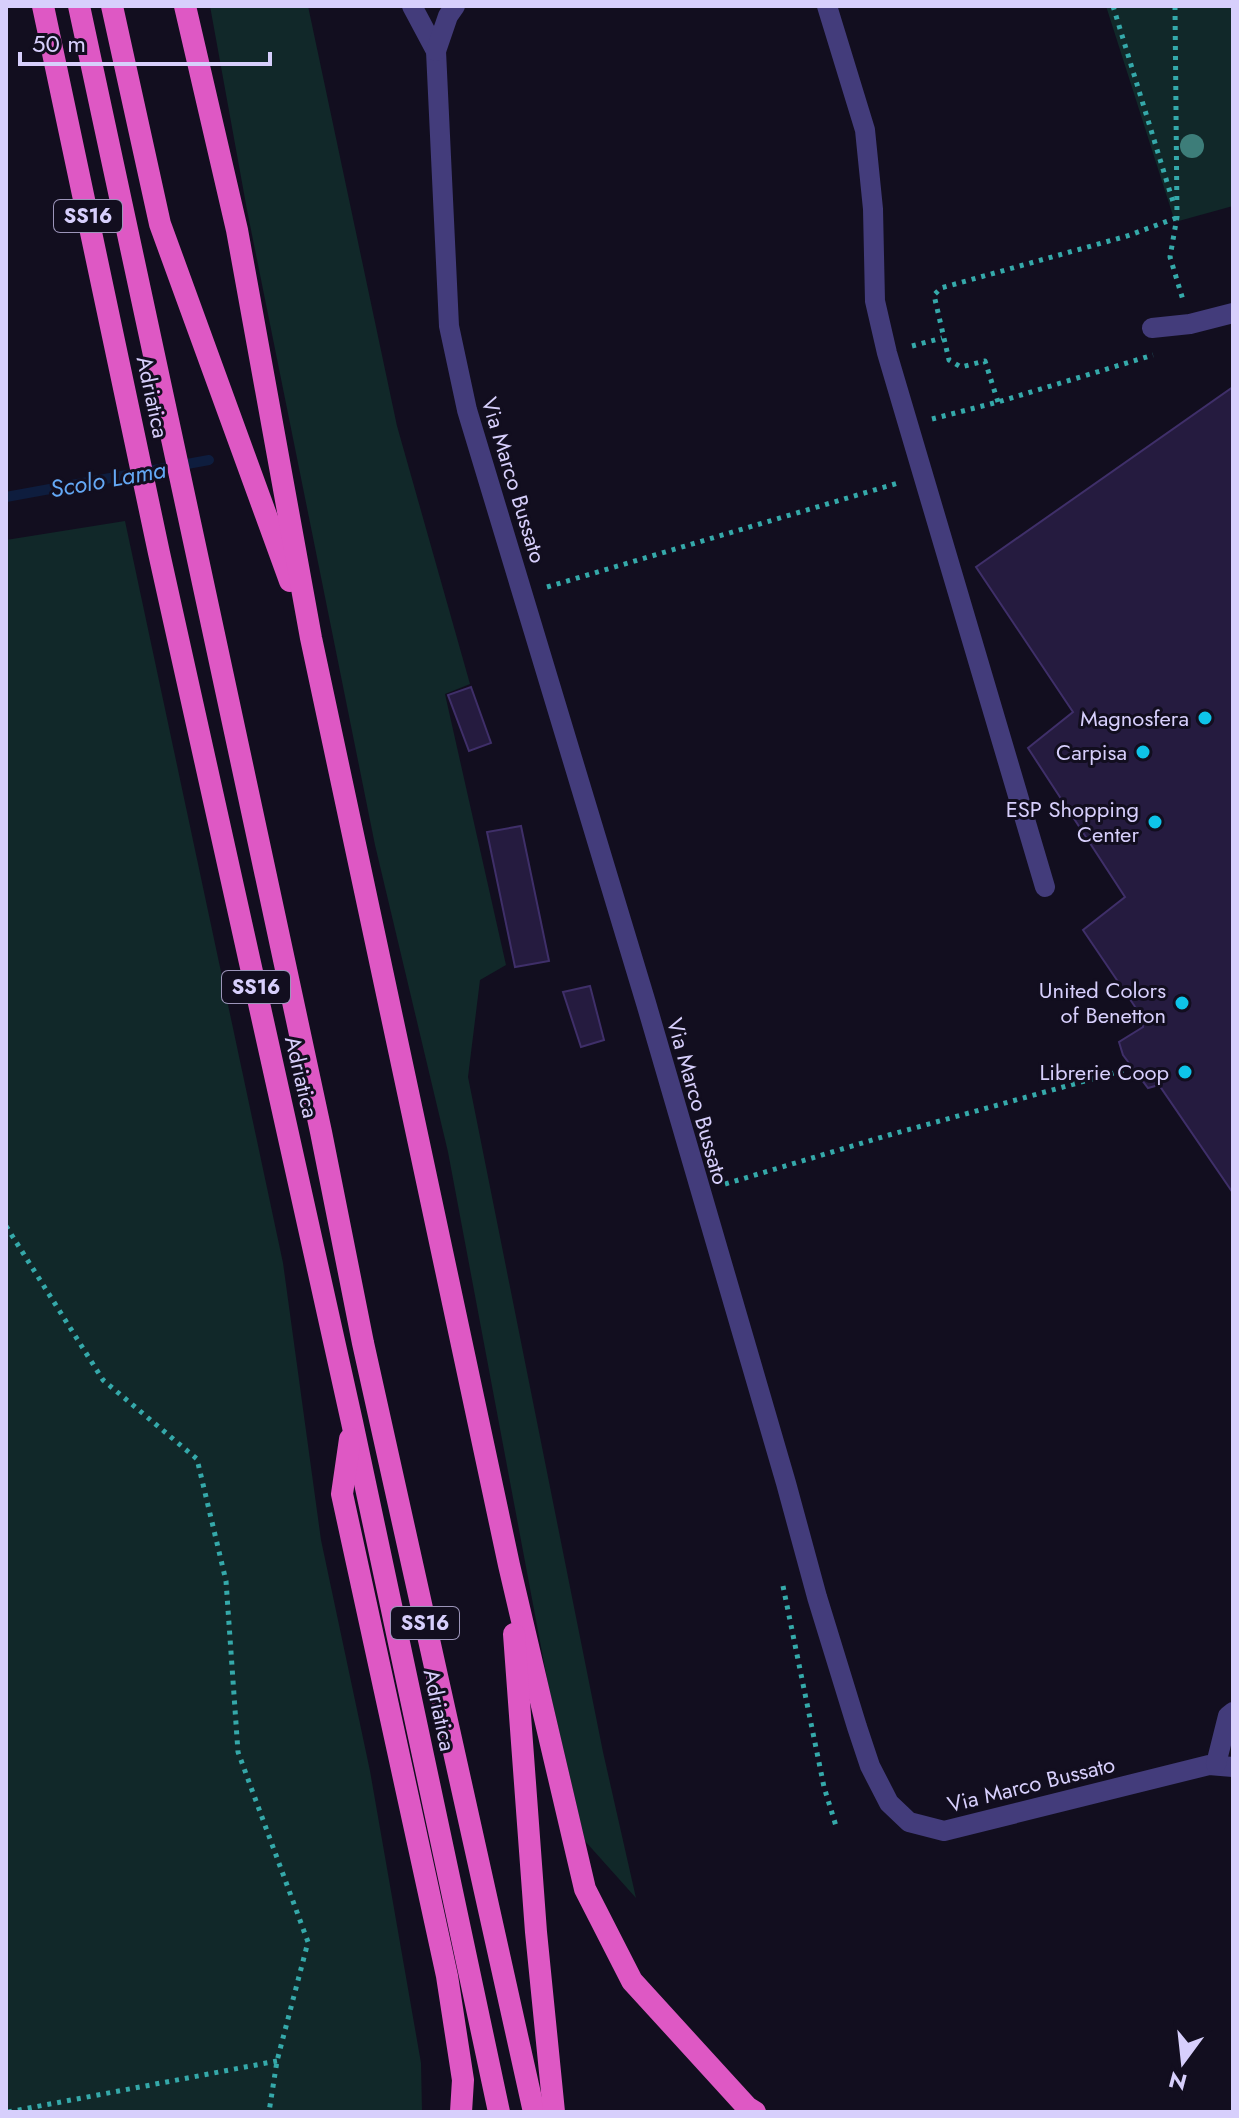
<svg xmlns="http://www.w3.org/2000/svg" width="1239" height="2118" font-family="Jost,sans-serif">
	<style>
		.green { fill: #112829 }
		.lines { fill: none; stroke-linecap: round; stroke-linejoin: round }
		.stream { stroke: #0e1d3e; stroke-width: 10 }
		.building { fill: #251b3f; stroke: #3f2f69; stroke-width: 2 }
		.path { stroke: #35a9aa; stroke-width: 5; stroke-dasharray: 4 6; stroke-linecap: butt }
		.service { stroke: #433c7b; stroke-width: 20 }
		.minor { stroke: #433c7b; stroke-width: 20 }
		.trunk { stroke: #de58c4; stroke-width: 22 }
		.tree { fill: #3d7d79 }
		.poi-dot { fill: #0ec3e9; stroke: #120e1f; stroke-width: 3 }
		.labels { text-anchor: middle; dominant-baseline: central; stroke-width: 6; stroke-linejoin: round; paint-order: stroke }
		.shield { fill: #120e1f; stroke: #9c95ba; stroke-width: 2 }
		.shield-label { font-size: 20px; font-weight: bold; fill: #d7cffc }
		.street-label { font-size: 22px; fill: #d7cffc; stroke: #120e1f }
		.poi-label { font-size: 22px; fill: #d7cffc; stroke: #120e1f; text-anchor: end }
		.water-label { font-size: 24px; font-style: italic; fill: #64a8f5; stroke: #120e1f }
	</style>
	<rect width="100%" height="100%" fill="#120e1f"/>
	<g class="green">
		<polygon points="210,6 308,6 397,426 470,684 445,694 506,965 480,980 468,1077 603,1752 636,1898 585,1841 548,1684 448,1152 375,845 247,210"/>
		<polygon points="1106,6 1233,6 1233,206 1175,222"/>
		<polygon points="125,521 283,1263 321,1540 370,1771 421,2063 422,2112 6,2112 6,540"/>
	</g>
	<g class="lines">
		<polyline class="stream" points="6,497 209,460"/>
	</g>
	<g class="building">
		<polygon points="1233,387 1233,1193 1159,1085 1148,1088 1123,1055 1119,1042 1143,1027 1142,1017 1083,930 1125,897 1028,748 1073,712 976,567"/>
		<polygon points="471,687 491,743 469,751 448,695"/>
		<polygon points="521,826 549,961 515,967 487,832"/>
		<polygon points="590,986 604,1040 581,1047 563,992"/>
	</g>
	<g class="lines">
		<g class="path">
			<polyline points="1113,6 1174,205"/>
			<polyline points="1175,6 1177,217 1170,257 1183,300"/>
			<polyline points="912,346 942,338"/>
			<polyline points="998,402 985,361 961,367 949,360 934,295 941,288 1127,236 1176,218"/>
			<polyline points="932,419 998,402 1153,355"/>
			<polyline points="547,587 898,483"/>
			<polyline points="725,1184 889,1135 1132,1068"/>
			<polyline points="6,1226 103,1380 197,1459 226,1581 238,1752 308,1942 277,2061 269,2112"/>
			<polyline points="783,1586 824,1787 836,1826"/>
			<polyline points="8,2112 277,2061"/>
		</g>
		<polyline class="service" points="1152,328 1190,324 1233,313"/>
		<g class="minor">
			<polyline points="412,6 436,51 449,326 467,410 646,1003 786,1483 817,1597 857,1727 870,1766 889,1803 909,1822 944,1831 1209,1765 1233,1767"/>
			<polyline points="827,6 865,130 873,209 875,301 887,353 1045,887"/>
			<polyline points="436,51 448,16 455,6"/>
			<polyline points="1216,1764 1228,1716 1233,1712"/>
		</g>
		<g class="trunk">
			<polyline points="43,6 159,553 352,1422 499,2112"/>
			<polyline points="79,6 321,1132 363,1343 534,2112"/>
			<polyline points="112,6 160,224 290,581"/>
			<polyline points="185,6 237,230 311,638 509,1565 585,1889 632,1981 747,2107 755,2112"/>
			<polyline points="350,1439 342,1494 447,1976 463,2080 461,2112"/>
			<polyline points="514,1634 536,1932 554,2112"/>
		</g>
	</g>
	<circle class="tree" cx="1192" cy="146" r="12"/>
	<g class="poi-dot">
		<circle cx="1205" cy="718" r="8"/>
		<circle cx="1143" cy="752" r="8"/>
		<circle cx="1155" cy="822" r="8"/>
		<circle cx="1182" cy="1003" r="8"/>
		<circle cx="1185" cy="1072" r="8"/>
	</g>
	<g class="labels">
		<g class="shield">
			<rect x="54" y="200" width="68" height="32" rx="6"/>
			<rect x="222" y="971" width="68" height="32" rx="6"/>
			<rect x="391" y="1607" width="68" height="32" rx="6"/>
		</g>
		<g class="shield-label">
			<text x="88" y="216">SS16</text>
			<text x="256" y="987">SS16</text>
			<text x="425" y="1623">SS16</text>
		</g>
		<g class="street-label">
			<text transform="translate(153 397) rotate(78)">Adriatica</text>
			<text transform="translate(514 480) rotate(73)">Via Marco Bussato</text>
			<text transform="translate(302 1077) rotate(77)">Adriatica</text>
			<text transform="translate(698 1101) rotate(74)">Via Marco Bussato</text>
			<text transform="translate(440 1710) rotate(78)">Adriatica</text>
			<text transform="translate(1031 1784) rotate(-14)">Via Marco Bussato</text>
		</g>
		<g class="poi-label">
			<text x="1189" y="718">Magnosfera</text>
			<text x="1127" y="752">Carpisa</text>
			<text x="1139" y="809">ESP Shopping<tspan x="1139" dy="25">Center</tspan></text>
			<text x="1166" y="990">United Colors<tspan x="1166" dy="25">of Benetton</tspan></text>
			<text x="1169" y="1072">Librerie Coop</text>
		</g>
		<g class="water-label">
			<text transform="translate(108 479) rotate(-10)">Scolo Lama</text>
		</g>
	</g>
	<rect width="1239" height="2118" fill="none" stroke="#d7cffc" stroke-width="16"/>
	<g transform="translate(1183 2062) rotate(195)" stroke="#120e1f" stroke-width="6" paint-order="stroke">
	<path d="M0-6L14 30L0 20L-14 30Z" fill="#d7cffc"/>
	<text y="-12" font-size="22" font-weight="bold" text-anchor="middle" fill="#d7cffc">N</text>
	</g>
	<path d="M20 52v12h250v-12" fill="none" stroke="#d7cffc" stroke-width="4"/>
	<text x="32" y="52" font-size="24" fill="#d7cffc" stroke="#120e1f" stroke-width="6" paint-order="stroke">50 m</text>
</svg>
